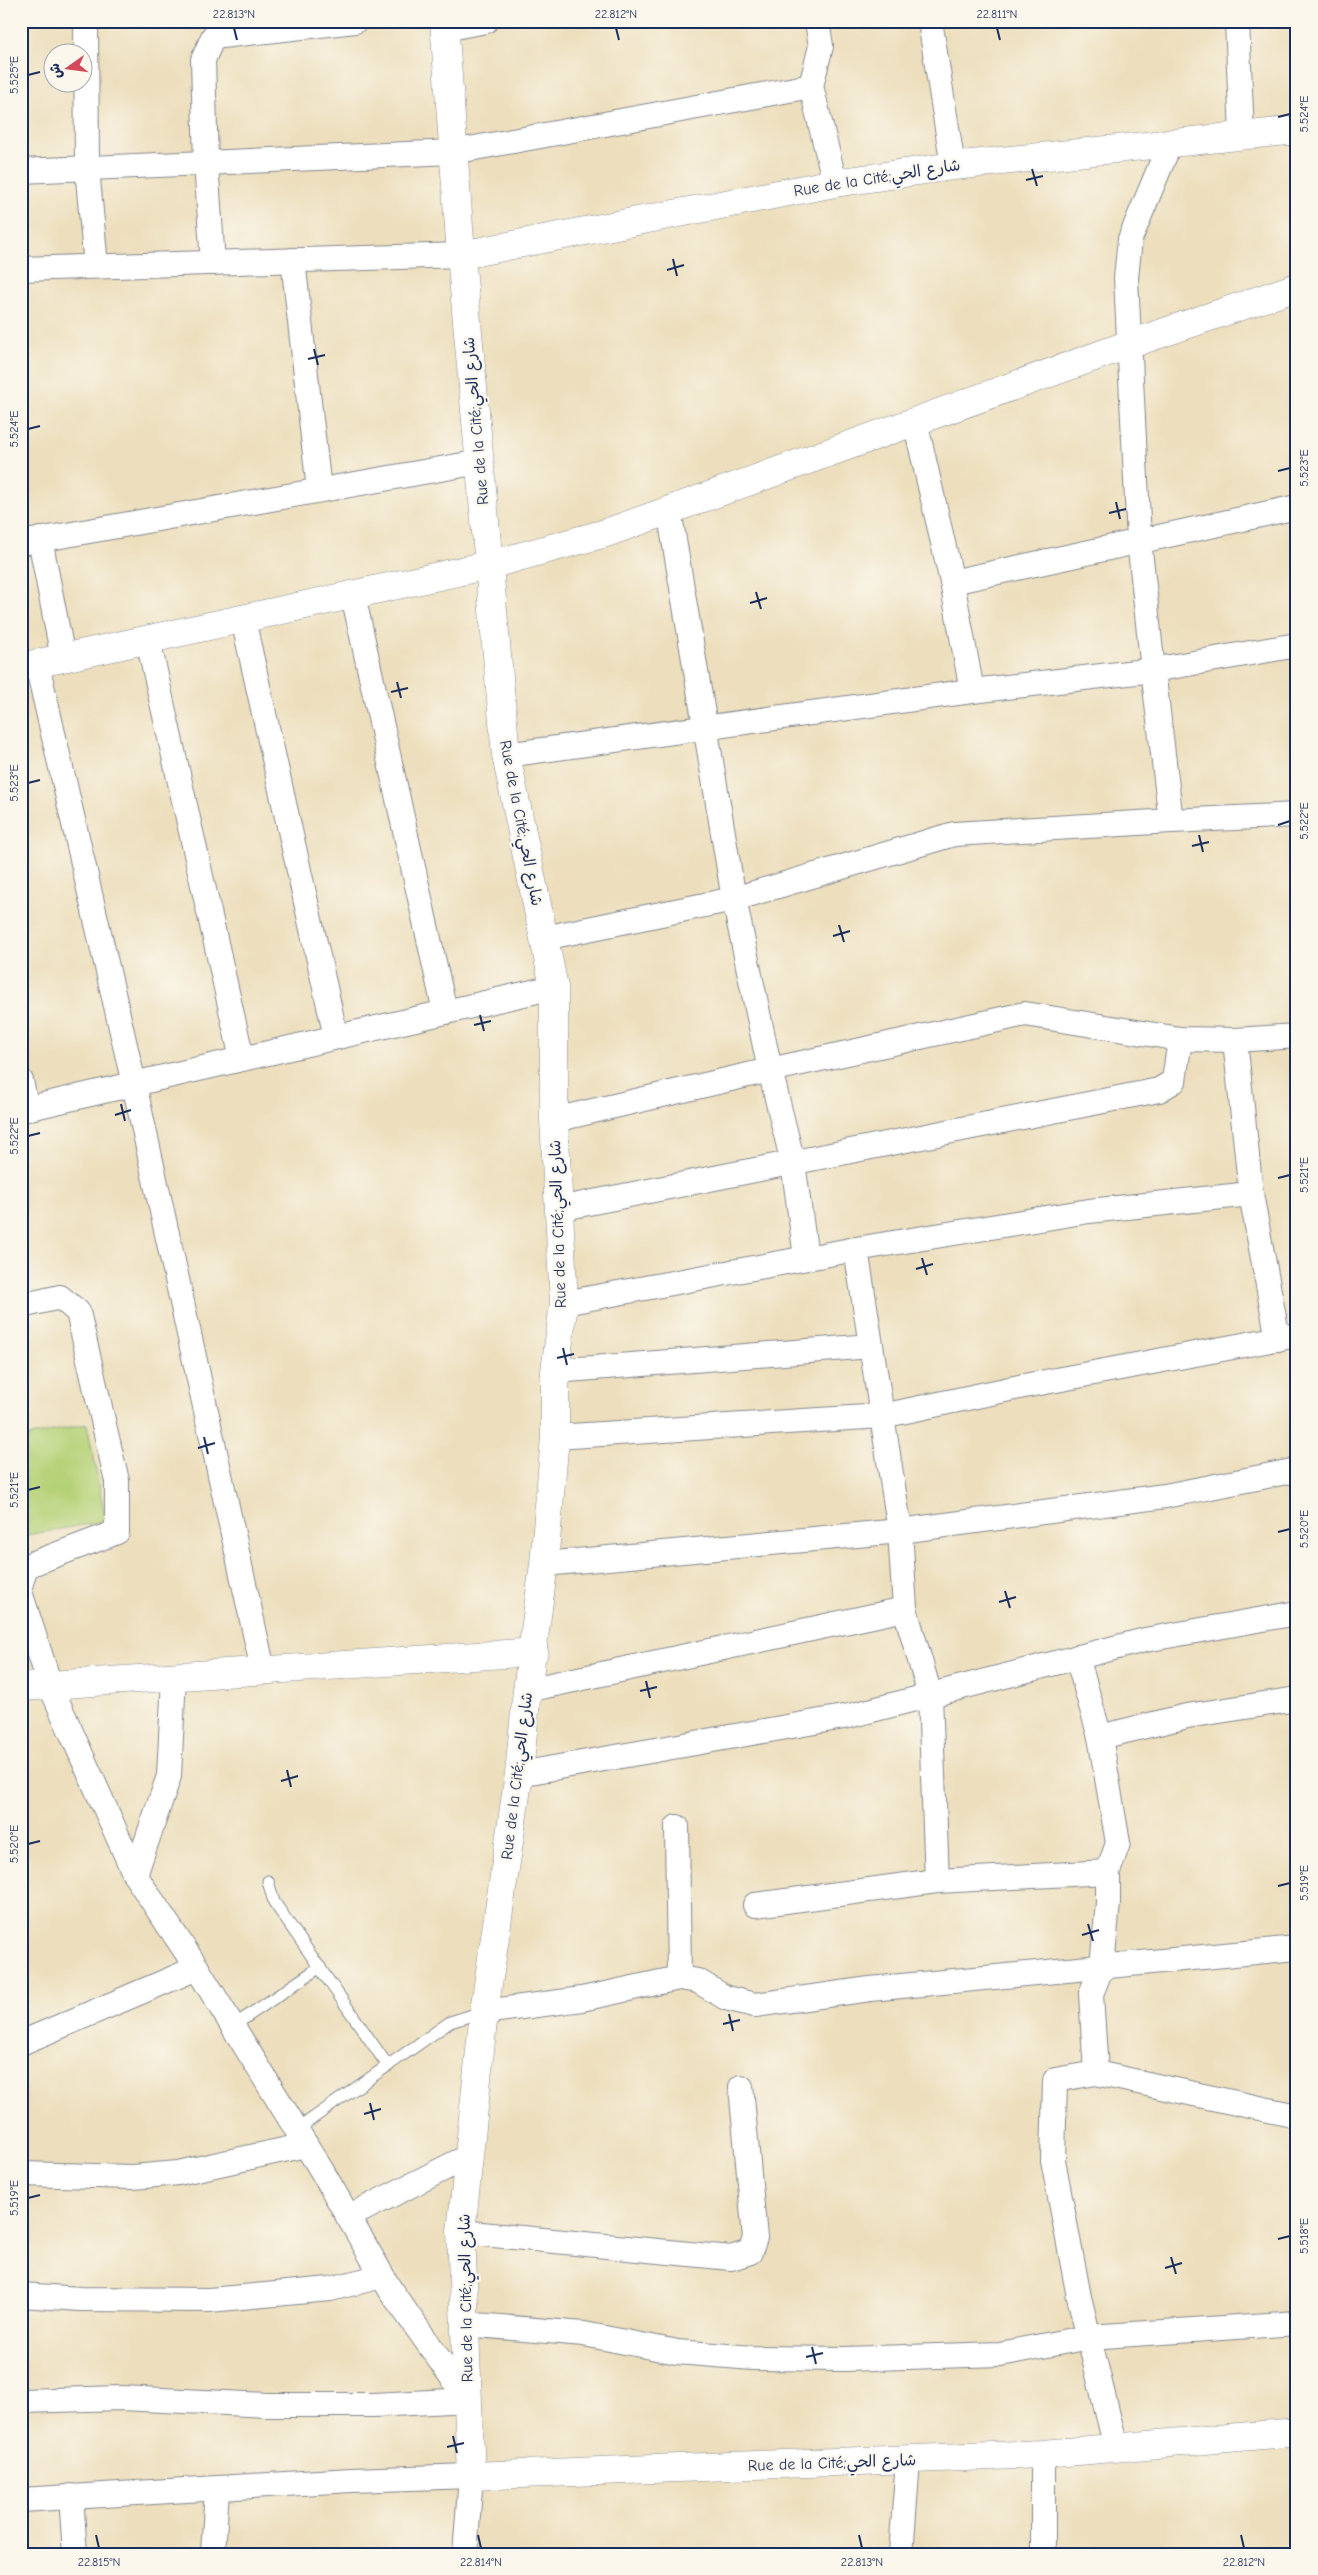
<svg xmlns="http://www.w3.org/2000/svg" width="1318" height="2575" font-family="'Comic Neue','Playpen Sans Arabic',sans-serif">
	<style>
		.green { fill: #b5d177; stroke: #68806a }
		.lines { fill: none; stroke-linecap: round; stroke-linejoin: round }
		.lane-casing { stroke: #84878e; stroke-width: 13 }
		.street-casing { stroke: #84878e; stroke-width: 26 }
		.secondary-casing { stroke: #84878e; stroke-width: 29 }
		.lane { stroke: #fff; stroke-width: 11 }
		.street { stroke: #fff; stroke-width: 24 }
		.secondary { stroke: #fff; stroke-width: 28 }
		.ticks { fill: none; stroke: #1b2f5e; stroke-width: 2 }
		.labels { text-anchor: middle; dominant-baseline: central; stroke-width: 4.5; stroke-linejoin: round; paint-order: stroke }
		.street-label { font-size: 16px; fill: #1b2f5e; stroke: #fbf7ec }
		.neatline { fill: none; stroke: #1b2f5e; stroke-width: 2 }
		.ticks-label { font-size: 12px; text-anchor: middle; fill: #1b2f5e }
	</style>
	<rect width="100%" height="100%" fill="#fbf7ec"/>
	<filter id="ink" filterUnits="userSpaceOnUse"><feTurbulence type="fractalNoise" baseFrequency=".02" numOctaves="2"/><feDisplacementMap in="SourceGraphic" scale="10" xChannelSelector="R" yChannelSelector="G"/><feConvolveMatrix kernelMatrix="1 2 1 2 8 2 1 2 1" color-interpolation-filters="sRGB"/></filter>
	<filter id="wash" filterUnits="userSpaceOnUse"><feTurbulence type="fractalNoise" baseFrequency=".0096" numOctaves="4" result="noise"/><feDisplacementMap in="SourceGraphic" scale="20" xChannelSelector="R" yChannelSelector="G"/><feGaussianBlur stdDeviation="1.12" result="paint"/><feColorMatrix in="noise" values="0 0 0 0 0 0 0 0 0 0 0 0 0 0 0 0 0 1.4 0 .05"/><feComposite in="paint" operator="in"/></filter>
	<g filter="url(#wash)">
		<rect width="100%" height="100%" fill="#eddfbd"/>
		<polygon class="green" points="87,1424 106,1521 21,1536 21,1438"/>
	</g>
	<g filter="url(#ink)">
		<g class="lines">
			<g class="lane-casing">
				<g id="lane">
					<polyline points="268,1881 274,1902 388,2066"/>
					<polyline points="233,2026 320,1967"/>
					<polyline points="296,2130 450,2022 482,2012"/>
				</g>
			</g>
			<g class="street-casing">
				<g id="street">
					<polyline points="86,21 87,168 96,266"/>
					<polyline points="930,21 953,166"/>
					<polyline points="1237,21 1242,135"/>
					<polyline points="444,29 486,21"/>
					<polyline points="811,86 835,183"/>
					<polyline points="21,171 453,152 811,86 821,46 817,21"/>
					<polyline points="293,260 319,490"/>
					<polyline points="213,263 206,163 203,60 213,37 355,21"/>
					<polyline points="21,269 461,255"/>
					<polyline points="915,421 952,582 972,691"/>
					<polyline points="669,510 734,899 770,1070 1025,1014 1180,1039 1235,1040"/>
					<polyline points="40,539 63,658"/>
					<polyline points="21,543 480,462"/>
					<polyline points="952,582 1297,507"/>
					<polyline points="353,595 445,1012"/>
					<polyline points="243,619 336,1037"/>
					<polyline points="148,640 242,1059"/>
					<polyline points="1297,645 1153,670 1171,821 1297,815"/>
					<polyline points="37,664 134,1084 263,1670"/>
					<polyline points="506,755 972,691 1153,670 1139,540 1126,278 1130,239 1170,143"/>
					<polyline points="544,938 734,899 954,834 1171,821"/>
					<polyline points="21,1081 27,1109"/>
					<polyline points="21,1110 554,987"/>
					<polyline points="554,1120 770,1070 793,1163 806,1257"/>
					<polyline points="558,1209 1159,1090 1174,1081 1180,1039"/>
					<polyline points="564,1303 856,1249"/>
					<polyline points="21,1306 60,1297 78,1312 117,1481 117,1532 26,1566 21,1583"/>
					<polyline points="1278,1339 1251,1194 1235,1040 1297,1036"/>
					<polyline points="555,1371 871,1346"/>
					<polyline points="555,1437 882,1416 1024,1386 1297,1335"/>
					<polyline points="544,1564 900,1531 1165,1496 1297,1470"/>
					<polyline points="21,1595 50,1685 135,1875 197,1968 322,2171 391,2291 468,2400"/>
					<polyline points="905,1609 900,1531 856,1249 1089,1211 1251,1194"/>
					<polyline points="1077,1657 1100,1737 1118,1843 1108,1872 1108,1903 1102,1966 1091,1994 1096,2073"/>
					<polyline points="527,1690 905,1609 930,1695 937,1881"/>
					<polyline points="1100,1737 1187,1716 1297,1699"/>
					<polyline points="519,1774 849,1716 1145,1640 1297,1613"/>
					<polyline points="677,1827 679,1978"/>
					<polyline points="135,1875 169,1776 174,1677"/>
					<polyline points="755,1905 937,1881 1108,1872"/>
					<polyline points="484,2012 582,1999 679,1978 698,1981 726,1998 755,2005 870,1989 1297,1948"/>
					<polyline points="21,2043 197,1968"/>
					<polyline points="21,2174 133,2177 178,2173 306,2145"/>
					<polyline points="348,2217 469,2156"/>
					<polyline points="461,2232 731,2258 750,2252 755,2238 741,2087"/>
					<polyline points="21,2295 80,2299 209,2300 330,2289 382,2276"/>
					<polyline points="464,2324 584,2334 677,2352 753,2358 845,2359 1000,2354 1089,2337 1297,2323"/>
					<polyline points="21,2401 121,2398 267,2405 373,2405 468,2400"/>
					<polyline points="1116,2448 1079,2297 1053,2160 1055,2080 1096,2073 1297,2116"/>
					<polyline points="1043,2454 1043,2554"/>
					<polyline points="71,2496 75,2554"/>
					<polyline points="21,2500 351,2480 471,2476 465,2554"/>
					<polyline points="213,2554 217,2489"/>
					<polyline points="901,2554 908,2460"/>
				</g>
			</g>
			<g class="secondary-casing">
				<g id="secondary">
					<polyline points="444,21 461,255 506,755 554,987 554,1120 564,1303 555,1371 555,1437 544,1564 527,1690 519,1774 484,2012 461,2232 471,2476 1043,2454 1297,2432"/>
					<polyline points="461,255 835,183 953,166 1297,130"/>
					<polyline points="21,667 489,565 606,533 1130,344 1297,287"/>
					<polyline points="21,1687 534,1652"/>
				</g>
			</g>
			<use href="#lane" class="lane"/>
			<use href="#street" class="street"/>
			<use href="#secondary" class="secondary"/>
		</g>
	</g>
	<path class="ticks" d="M234,28L237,40M616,28L619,40M997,28L1000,40M28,75L40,72M1278,117L1290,114M1032,169L1037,186M1026,180L1043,176M673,259L677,276M667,270L684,265M314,349L318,365M308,359L325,355M28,429L40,426M1278,471L1290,468M1116,502L1120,519M1109,513L1126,509M756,592L761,609M750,603L767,598M397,682L401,698M391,692L408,688M28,783L40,780M1278,825L1290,821M1199,835L1203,852M1192,846L1209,842M839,925L844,942M833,936L850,931M480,1015L484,1031M474,1025L491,1021M121,1104L125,1121M115,1115L131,1110M28,1136L40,1133M1278,1178L1290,1175M922,1258L927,1275M916,1269L933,1264M563,1348L567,1365M557,1358L574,1354M204,1437L208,1454M198,1448L215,1443M28,1490L40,1487M1278,1532L1290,1529M1005,1591L1010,1608M999,1602L1016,1597M646,1681L650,1698M640,1691L657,1687M287,1770L291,1787M281,1781L298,1776M28,1844L40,1841M1278,1886L1290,1883M1088,1924L1093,1941M1082,1935L1099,1930M729,2014L733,2031M723,2024L740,2020M370,2103L374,2120M364,2114L381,2109M28,2198L40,2195M1278,2239L1290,2236M1171,2257L1176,2274M1165,2268L1182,2263M812,2347L816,2364M806,2357L823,2353M453,2436L457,2453M447,2447L464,2443M96,2535L99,2548M478,2535L481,2548M859,2535L862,2548M1241,2535L1244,2548"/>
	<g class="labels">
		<g class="street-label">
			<text transform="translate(877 178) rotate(-9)">Rue de la Cité;شارع الحي</text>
			<text transform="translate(476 421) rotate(-95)">Rue de la Cité;شارع الحي</text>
			<text transform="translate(521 823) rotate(79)">Rue de la Cité;شارع الحي</text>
			<text transform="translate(558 1224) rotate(-92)">Rue de la Cité;شارع الحي</text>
			<text transform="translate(517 1776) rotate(-83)">Rue de la Cité;شارع الحي</text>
			<text transform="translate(466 2298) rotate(-91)">Rue de la Cité;شارع الحي</text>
			<text transform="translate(832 2463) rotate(-2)">Rue de la Cité;شارع الحي</text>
		</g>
	</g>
	<rect width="1318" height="2575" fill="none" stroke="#fbf7ec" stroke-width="55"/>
	<g transform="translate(68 68) rotate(256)"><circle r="24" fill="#fbf7ec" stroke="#a1a7b3"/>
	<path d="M0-4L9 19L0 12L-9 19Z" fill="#d1495b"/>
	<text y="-8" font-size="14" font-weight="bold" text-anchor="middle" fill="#1b2f5e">ش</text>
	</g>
	<rect x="28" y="28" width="1262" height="2520" class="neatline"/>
	<g class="ticks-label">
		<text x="234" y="18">22.813°N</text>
		<text x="616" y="18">22.812°N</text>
		<text x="997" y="18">22.811°N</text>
		<text transform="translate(14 75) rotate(-90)" y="4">5.525°E</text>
		<text transform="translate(1304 114) rotate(-90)" y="4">5.524°E</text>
		<text transform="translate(14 429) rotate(-90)" y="4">5.524°E</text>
		<text transform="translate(1304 468) rotate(-90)" y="4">5.523°E</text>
		<text transform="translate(14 783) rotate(-90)" y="4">5.523°E</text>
		<text transform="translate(1304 821) rotate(-90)" y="4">5.522°E</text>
		<text transform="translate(14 1136) rotate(-90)" y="4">5.522°E</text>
		<text transform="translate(1304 1175) rotate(-90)" y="4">5.521°E</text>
		<text transform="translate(14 1490) rotate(-90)" y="4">5.521°E</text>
		<text transform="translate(1304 1529) rotate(-90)" y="4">5.520°E</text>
		<text transform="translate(14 1844) rotate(-90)" y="4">5.520°E</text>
		<text transform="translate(1304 1883) rotate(-90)" y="4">5.519°E</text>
		<text transform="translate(14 2198) rotate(-90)" y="4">5.519°E</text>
		<text transform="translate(1304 2236) rotate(-90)" y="4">5.518°E</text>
		<text x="99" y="2566">22.815°N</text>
		<text x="481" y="2566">22.814°N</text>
		<text x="862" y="2566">22.813°N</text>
		<text x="1244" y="2566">22.812°N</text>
	</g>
</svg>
